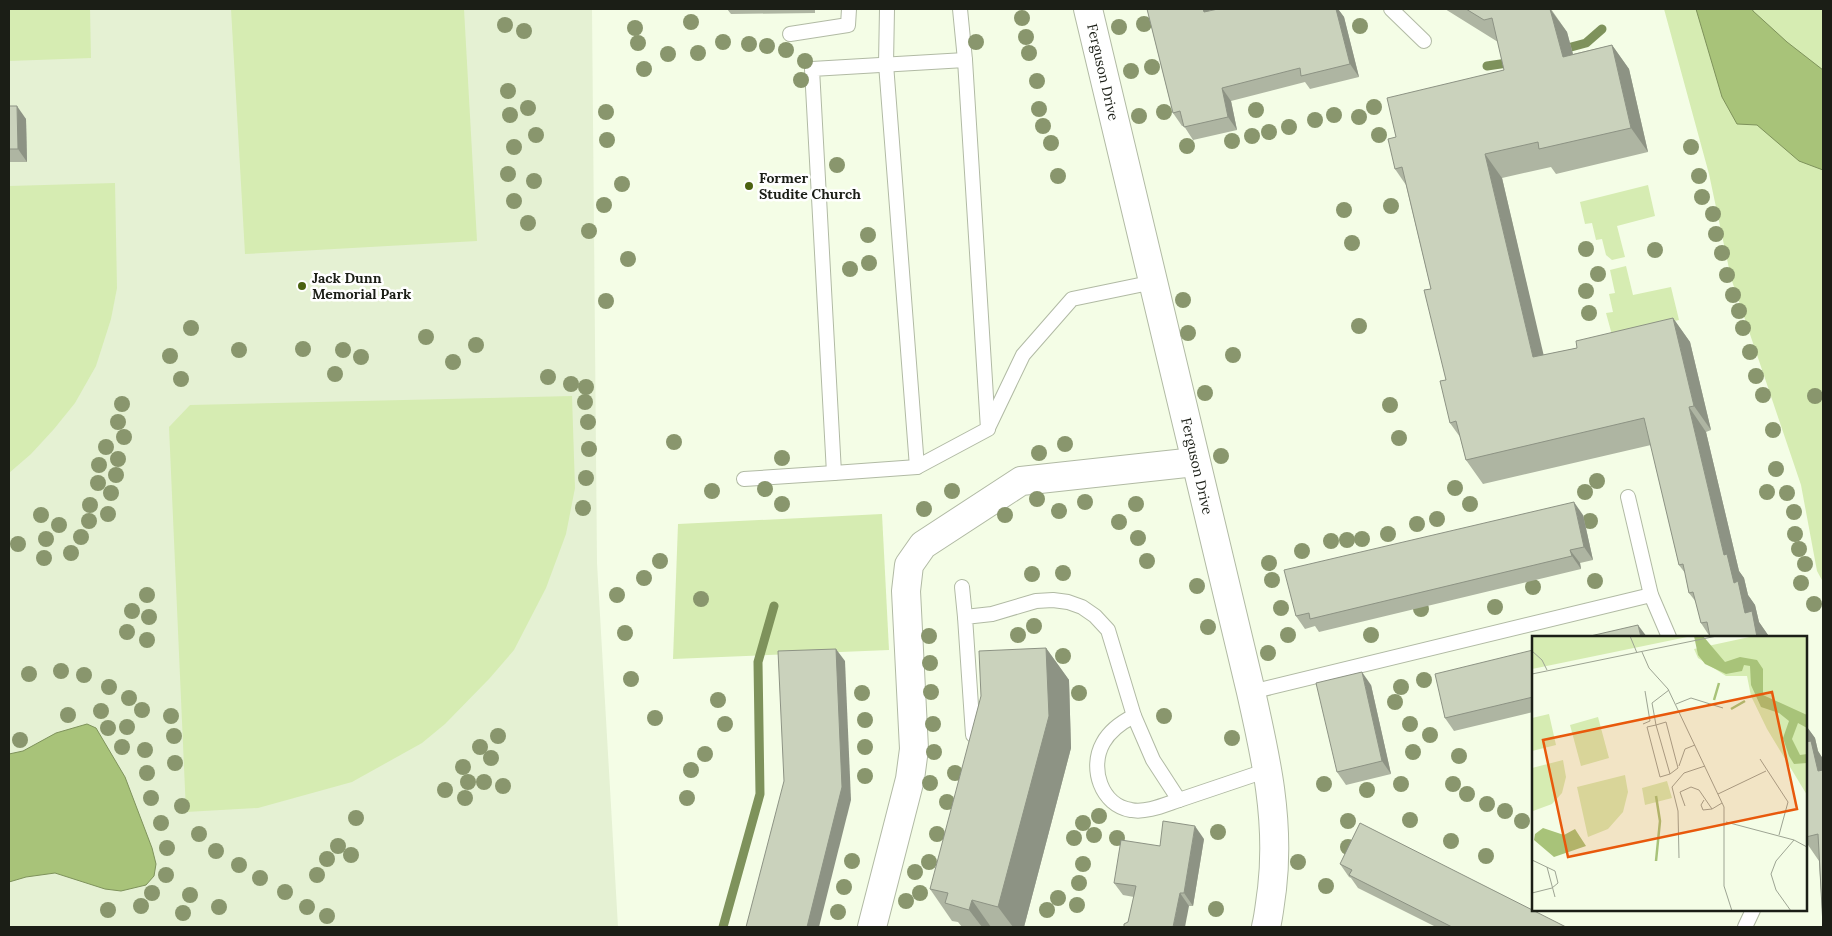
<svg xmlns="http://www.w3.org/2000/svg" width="1832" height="936" font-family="Lora,serif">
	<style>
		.built { fill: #e5f1d3 }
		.green { fill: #d6ecb2 }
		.water { fill: #a8c379; stroke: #7e925b }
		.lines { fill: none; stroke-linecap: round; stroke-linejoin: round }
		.stream { stroke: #7e925b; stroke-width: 9 }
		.service-casing { stroke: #b1baa4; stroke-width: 16 }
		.minor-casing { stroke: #b1baa4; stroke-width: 30 }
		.service { stroke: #fff; stroke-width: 14 }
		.minor { stroke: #fff; stroke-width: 28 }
		.tree { fill: #89966d }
		.wall { fill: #aeb5a2 }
		.shaded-wall { fill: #8d9384 }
		.building { fill: #cad2bc; stroke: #8d9384 }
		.poi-dot { fill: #4b6210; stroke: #fff; stroke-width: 2 }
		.labels { text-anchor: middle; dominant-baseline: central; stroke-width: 5; stroke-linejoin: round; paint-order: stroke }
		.street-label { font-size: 14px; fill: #1b1e16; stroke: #fff }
		.poi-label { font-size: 14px; font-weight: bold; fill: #1b1e16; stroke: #fff; text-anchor: start }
		.inset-river { fill: none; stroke: #a8c379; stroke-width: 2.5 }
		.inset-road { fill: none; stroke: #9da493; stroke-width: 1 }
		.view { fill: #e8590c; fill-opacity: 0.15; stroke: #e8590c; stroke-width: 2.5 }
		.inset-edge { fill: none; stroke: #1b1e16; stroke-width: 2.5 }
	</style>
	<rect width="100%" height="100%" fill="#f4fde6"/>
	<polygon class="built" points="9,9 592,9 597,563 618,927 9,927"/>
	<g class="green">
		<polygon points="9,9 90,9 91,58 9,61"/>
		<polygon points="231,9 464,9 477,241 245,254"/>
		<polygon points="1664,9 1823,9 1823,582 1817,571 1801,485 1731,278 1709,174"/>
		<polygon points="115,183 117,288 111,319 96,366 75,403 54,429 31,454 9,473 9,186"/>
		<polygon points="1648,185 1655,216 1617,226 1625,257 1612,260 1606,255 1602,239 1596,240 1592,223 1585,224 1580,202"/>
		<polygon points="1626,266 1633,295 1671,287 1679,320 1612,335 1606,313 1613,312 1609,294 1615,293 1610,270"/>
		<polygon points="572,396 575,488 566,534 546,588 514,650 489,679 445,724 422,743 352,782 258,808 186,812 169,427 190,405"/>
		<polygon points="882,514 889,650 673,659 678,524"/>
	</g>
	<g class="water">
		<polygon points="1696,9 1752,9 1753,11 1787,42 1823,70 1823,170 1799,161 1757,125 1737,124 1722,97"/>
		<polygon points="87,724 96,728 125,777 152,848 156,864 154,876 146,885 121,891 105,889 55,873 26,877 9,882 9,754 23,751 56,733"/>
	</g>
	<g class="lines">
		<g class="stream">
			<polyline points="1560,50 1586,43 1602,29"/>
			<polyline points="1487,66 1514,62"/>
			<polyline points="723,927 760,794 758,662 774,606"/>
		</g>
		<g class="service-casing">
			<g id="service">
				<polyline points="887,9 886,64 917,467"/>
				<polyline points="960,9 965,60"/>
				<polyline points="1391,9 1424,41"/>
				<polyline points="790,34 848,25 849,9"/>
				<polygon points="965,60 988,429 917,467 834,473 812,69"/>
				<polyline points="988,428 1023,355 1072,299 1154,282"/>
				<polyline points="744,479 834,473"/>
				<polyline points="1628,497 1651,595 1669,637"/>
				<polyline points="962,587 965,617"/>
				<polyline points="1251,692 1651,595"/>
				<path d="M1134,716C1122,722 1110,730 1103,743C1089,768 1101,805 1131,810C1146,813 1164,805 1179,800"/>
				<polyline points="973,735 965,617 992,614 1036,601 1053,600 1068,602 1082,607 1095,616 1108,630 1134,716 1153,760 1179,800 1268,770"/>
				<polyline points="1745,927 1753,910"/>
			</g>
		</g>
		<g class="minor-casing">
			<g id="minor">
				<path d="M1088,9L1251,692C1266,758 1280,820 1272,889C1270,902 1269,915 1266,927"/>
				<polyline points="872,927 910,779 914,749 906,591 909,565 923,545 1021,481 1195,462"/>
			</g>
		</g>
		<use href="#service" class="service"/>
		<use href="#minor" class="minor"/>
	</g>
	<g class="tree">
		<circle cx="1022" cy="18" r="8"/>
		<circle cx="691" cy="22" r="8"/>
		<circle cx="1144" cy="24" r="8"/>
		<circle cx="505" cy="25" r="8"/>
		<circle cx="1360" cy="26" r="8"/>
		<circle cx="1119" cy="27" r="8"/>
		<circle cx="635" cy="28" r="8"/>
		<circle cx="524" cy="31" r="8"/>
		<circle cx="1026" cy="37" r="8"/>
		<circle cx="723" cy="42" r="8"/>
		<circle cx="976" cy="42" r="8"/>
		<circle cx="638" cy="43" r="8"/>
		<circle cx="749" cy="44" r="8"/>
		<circle cx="767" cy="46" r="8"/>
		<circle cx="786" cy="50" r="8"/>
		<circle cx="698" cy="53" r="8"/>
		<circle cx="1029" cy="53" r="8"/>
		<circle cx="668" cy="54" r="8"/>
		<circle cx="805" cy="61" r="8"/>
		<circle cx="1152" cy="67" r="8"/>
		<circle cx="644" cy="69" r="8"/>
		<circle cx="1131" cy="71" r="8"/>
		<circle cx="801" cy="80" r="8"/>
		<circle cx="1037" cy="81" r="8"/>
		<circle cx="508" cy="91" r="8"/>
		<circle cx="1374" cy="107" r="8"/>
		<circle cx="528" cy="108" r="8"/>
		<circle cx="1039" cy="109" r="8"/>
		<circle cx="1256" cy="110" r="8"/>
		<circle cx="606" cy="112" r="8"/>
		<circle cx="1164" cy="112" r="8"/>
		<circle cx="510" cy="115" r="8"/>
		<circle cx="1334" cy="115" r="8"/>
		<circle cx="1139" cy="116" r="8"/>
		<circle cx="1359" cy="117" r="8"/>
		<circle cx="1315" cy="120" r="8"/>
		<circle cx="1043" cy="126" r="8"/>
		<circle cx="1289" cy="127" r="8"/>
		<circle cx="1269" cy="132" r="8"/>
		<circle cx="536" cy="135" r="8"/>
		<circle cx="1379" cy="135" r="8"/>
		<circle cx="1252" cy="136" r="8"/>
		<circle cx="607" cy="140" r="8"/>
		<circle cx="1232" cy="141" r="8"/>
		<circle cx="1051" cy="143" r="8"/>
		<circle cx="1187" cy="146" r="8"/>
		<circle cx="514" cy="147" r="8"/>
		<circle cx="1691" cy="147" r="8"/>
		<circle cx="837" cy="165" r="8"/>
		<circle cx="508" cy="174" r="8"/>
		<circle cx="1058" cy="176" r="8"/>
		<circle cx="1699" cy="176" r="8"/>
		<circle cx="534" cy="181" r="8"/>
		<circle cx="622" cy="184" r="8"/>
		<circle cx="1702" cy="197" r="8"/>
		<circle cx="514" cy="201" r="8"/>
		<circle cx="604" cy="205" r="8"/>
		<circle cx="1391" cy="206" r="8"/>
		<circle cx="1344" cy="210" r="8"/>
		<circle cx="1713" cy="214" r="8"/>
		<circle cx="528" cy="223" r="8"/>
		<circle cx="589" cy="231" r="8"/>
		<circle cx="1716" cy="234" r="8"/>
		<circle cx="868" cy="235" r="8"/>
		<circle cx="1352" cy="243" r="8"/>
		<circle cx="1586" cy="249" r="8"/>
		<circle cx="1655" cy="250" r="8"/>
		<circle cx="1722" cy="253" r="8"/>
		<circle cx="628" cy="259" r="8"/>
		<circle cx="869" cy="263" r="8"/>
		<circle cx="850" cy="269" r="8"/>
		<circle cx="1598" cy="274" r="8"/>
		<circle cx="1727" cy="275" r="8"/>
		<circle cx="1586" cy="291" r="8"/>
		<circle cx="1733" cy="295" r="8"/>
		<circle cx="1183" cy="300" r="8"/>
		<circle cx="606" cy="301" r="8"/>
		<circle cx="1739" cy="311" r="8"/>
		<circle cx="1589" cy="313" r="8"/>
		<circle cx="1359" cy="326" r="8"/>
		<circle cx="191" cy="328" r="8"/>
		<circle cx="1743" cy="328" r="8"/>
		<circle cx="1188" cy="333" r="8"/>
		<circle cx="426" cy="337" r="8"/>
		<circle cx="476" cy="345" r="8"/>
		<circle cx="303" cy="349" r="8"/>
		<circle cx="239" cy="350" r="8"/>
		<circle cx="343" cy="350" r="8"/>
		<circle cx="1750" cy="352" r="8"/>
		<circle cx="1233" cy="355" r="8"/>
		<circle cx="170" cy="356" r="8"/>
		<circle cx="361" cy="357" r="8"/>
		<circle cx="453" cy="362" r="8"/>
		<circle cx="335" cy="374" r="8"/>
		<circle cx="1756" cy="376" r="8"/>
		<circle cx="548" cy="377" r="8"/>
		<circle cx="181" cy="379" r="8"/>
		<circle cx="571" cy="384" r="8"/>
		<circle cx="586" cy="387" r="8"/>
		<circle cx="1205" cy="393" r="8"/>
		<circle cx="1763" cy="395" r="8"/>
		<circle cx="1815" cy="396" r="8"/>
		<circle cx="585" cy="402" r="8"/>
		<circle cx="122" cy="404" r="8"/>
		<circle cx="1390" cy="405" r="8"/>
		<circle cx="118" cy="422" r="8"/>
		<circle cx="588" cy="422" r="8"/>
		<circle cx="1773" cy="430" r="8"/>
		<circle cx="124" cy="437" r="8"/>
		<circle cx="1399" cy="438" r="8"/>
		<circle cx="674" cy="442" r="8"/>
		<circle cx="1065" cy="444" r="8"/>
		<circle cx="106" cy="447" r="8"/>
		<circle cx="589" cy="449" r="8"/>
		<circle cx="1039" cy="453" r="8"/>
		<circle cx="1221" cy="456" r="8"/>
		<circle cx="782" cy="458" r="8"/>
		<circle cx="118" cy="459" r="8"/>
		<circle cx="99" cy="465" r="8"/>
		<circle cx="1776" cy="469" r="8"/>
		<circle cx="116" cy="475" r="8"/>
		<circle cx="586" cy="478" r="8"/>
		<circle cx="1597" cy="481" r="8"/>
		<circle cx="98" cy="483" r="8"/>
		<circle cx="1455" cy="488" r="8"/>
		<circle cx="765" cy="489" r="8"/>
		<circle cx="712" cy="491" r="8"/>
		<circle cx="952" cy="491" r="8"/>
		<circle cx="1585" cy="492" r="8"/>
		<circle cx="1767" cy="492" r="8"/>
		<circle cx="111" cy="493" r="8"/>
		<circle cx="1787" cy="493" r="8"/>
		<circle cx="1037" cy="499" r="8"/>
		<circle cx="1085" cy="502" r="8"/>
		<circle cx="782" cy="504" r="8"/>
		<circle cx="1136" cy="504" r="8"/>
		<circle cx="1470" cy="504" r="8"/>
		<circle cx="90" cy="505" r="8"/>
		<circle cx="583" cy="508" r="8"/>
		<circle cx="924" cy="509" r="8"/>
		<circle cx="1059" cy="511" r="8"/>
		<circle cx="1794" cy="512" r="8"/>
		<circle cx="108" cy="514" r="8"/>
		<circle cx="41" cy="515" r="8"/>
		<circle cx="1005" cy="515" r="8"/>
		<circle cx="1437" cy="519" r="8"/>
		<circle cx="89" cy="521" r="8"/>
		<circle cx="1590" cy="521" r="8"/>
		<circle cx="1119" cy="522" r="8"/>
		<circle cx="1417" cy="524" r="8"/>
		<circle cx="59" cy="525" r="8"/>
		<circle cx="1388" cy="534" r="8"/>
		<circle cx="1795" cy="534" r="8"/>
		<circle cx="81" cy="537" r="8"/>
		<circle cx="1138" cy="538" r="8"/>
		<circle cx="46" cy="539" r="8"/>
		<circle cx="1362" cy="539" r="8"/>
		<circle cx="1347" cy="540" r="8"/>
		<circle cx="1331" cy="541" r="8"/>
		<circle cx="18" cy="544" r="8"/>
		<circle cx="1799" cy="549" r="8"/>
		<circle cx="1302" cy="551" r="8"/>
		<circle cx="71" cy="553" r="8"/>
		<circle cx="44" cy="558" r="8"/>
		<circle cx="660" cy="561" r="8"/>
		<circle cx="1147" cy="561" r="8"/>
		<circle cx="1269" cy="563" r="8"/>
		<circle cx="1805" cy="564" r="8"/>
		<circle cx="1063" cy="573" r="8"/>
		<circle cx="1032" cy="574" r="8"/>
		<circle cx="644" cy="578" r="8"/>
		<circle cx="1272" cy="580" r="8"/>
		<circle cx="1595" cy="581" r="8"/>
		<circle cx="1801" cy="583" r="8"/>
		<circle cx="1197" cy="586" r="8"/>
		<circle cx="1533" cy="587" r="8"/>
		<circle cx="147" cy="595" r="8"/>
		<circle cx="617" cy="595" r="8"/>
		<circle cx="701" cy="599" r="8"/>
		<circle cx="1814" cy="604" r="8"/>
		<circle cx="1495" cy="607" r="8"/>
		<circle cx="1281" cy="608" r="8"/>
		<circle cx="1421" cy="609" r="8"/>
		<circle cx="132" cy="611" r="8"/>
		<circle cx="149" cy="617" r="8"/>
		<circle cx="1034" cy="626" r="8"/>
		<circle cx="1208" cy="627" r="8"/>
		<circle cx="127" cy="632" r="8"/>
		<circle cx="625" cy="633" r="8"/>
		<circle cx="1018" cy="635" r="8"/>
		<circle cx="1288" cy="635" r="8"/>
		<circle cx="1371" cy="635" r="8"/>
		<circle cx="929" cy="636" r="8"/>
		<circle cx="147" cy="640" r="8"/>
		<circle cx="1268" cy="653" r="8"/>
		<circle cx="1063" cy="656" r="8"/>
		<circle cx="930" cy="663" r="8"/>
		<circle cx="61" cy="671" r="8"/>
		<circle cx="29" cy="674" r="8"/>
		<circle cx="84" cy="675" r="8"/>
		<circle cx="631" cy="679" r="8"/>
		<circle cx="1424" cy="680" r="8"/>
		<circle cx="109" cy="687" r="8"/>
		<circle cx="1401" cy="687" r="8"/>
		<circle cx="931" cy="692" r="8"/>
		<circle cx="862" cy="693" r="8"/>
		<circle cx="1079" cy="693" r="8"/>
		<circle cx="129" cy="698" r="8"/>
		<circle cx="718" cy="700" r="8"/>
		<circle cx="1395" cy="702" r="8"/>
		<circle cx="142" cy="710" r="8"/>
		<circle cx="101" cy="711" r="8"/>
		<circle cx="68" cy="715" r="8"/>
		<circle cx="171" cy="716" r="8"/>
		<circle cx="1164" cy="716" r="8"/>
		<circle cx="655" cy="718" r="8"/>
		<circle cx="865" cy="720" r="8"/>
		<circle cx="725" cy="724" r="8"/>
		<circle cx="933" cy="724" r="8"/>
		<circle cx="1410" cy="724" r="8"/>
		<circle cx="127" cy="727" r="8"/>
		<circle cx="108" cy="728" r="8"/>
		<circle cx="1430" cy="735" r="8"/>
		<circle cx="174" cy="736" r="8"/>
		<circle cx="498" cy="736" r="8"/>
		<circle cx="1232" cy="738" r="8"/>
		<circle cx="20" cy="740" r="8"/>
		<circle cx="122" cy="747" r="8"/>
		<circle cx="480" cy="747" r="8"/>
		<circle cx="865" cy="747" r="8"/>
		<circle cx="145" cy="750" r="8"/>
		<circle cx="934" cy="752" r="8"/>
		<circle cx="1413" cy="752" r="8"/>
		<circle cx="705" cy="754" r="8"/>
		<circle cx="1459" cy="756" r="8"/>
		<circle cx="491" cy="758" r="8"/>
		<circle cx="175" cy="763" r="8"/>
		<circle cx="463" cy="767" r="8"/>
		<circle cx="691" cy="770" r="8"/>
		<circle cx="147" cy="773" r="8"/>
		<circle cx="955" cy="773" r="8"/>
		<circle cx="865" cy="776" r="8"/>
		<circle cx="468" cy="782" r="8"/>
		<circle cx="484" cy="782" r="8"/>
		<circle cx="930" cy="783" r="8"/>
		<circle cx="1324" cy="784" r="8"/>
		<circle cx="1401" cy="784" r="8"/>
		<circle cx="1453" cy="784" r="8"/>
		<circle cx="503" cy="786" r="8"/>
		<circle cx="445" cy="790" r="8"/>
		<circle cx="1367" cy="790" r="8"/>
		<circle cx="1467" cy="794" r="8"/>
		<circle cx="151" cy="798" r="8"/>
		<circle cx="465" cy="798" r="8"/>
		<circle cx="687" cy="798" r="8"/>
		<circle cx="947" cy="802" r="8"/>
		<circle cx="1487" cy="804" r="8"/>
		<circle cx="182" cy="806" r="8"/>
		<circle cx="1505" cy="811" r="8"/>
		<circle cx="1099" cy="816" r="8"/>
		<circle cx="356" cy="818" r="8"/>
		<circle cx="1410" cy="820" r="8"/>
		<circle cx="1348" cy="821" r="8"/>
		<circle cx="1522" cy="821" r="8"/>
		<circle cx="161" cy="823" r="8"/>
		<circle cx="1083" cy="823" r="8"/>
		<circle cx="1218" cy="832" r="8"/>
		<circle cx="199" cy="834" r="8"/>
		<circle cx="937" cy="834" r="8"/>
		<circle cx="1094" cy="835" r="8"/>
		<circle cx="1074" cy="838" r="8"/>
		<circle cx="1117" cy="838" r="8"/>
		<circle cx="1451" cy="841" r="8"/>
		<circle cx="338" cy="846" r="8"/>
		<circle cx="1348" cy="847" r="8"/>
		<circle cx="167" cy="848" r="8"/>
		<circle cx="216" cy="851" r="8"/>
		<circle cx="351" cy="855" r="8"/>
		<circle cx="1486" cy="856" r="8"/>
		<circle cx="327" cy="859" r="8"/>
		<circle cx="852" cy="861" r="8"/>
		<circle cx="929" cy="862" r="8"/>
		<circle cx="1298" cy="862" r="8"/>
		<circle cx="1083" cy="864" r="8"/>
		<circle cx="239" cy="865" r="8"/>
		<circle cx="915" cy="872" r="8"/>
		<circle cx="166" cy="875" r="8"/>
		<circle cx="317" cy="875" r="8"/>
		<circle cx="260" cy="878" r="8"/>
		<circle cx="1079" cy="883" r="8"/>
		<circle cx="1326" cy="886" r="8"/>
		<circle cx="844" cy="887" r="8"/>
		<circle cx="285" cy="892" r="8"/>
		<circle cx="152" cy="893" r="8"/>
		<circle cx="920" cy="893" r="8"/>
		<circle cx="190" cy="895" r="8"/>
		<circle cx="1058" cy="898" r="8"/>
		<circle cx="906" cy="901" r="8"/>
		<circle cx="1077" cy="905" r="8"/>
		<circle cx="141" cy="906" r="8"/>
		<circle cx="219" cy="907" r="8"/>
		<circle cx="307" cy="907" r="8"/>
		<circle cx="1216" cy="909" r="8"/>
		<circle cx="108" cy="910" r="8"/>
		<circle cx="1047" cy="910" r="8"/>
		<circle cx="838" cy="912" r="8"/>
		<circle cx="183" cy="913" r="8"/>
		<circle cx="327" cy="916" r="8"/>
	</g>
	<g class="wall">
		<polygon points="727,9 815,9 815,13 731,14"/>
		<polygon points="1147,9 1209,9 1210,11 1218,9 1338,9 1344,17 1359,77 1310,89 1305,82 1231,101 1237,130 1193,140 1184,126 1182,126 1173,113"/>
		<polygon points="1445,9 1551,9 1567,32 1573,54 1612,45 1629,69 1648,152 1556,174 1551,167 1502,178 1543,355 1577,348 1673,318 1690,342 1711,430 1706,432 1739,571 1744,578 1748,595 1755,605 1759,622 1768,635 1769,637 1710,637 1701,623 1696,602 1689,593 1685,573 1679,565 1651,445 1483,484 1466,460 1460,437 1450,423 1446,380 1431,289 1406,185 1395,169 1396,137 1504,70 1498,42"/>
		<polygon points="9,106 26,119 27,162 9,162"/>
		<polygon points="1583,515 1593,560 1580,563 1581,569 1319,632 1315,626 1305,629 1296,616"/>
		<polygon points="1046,648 1069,680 1071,748 1024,927 962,927 958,922 952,921 930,889"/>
		<polygon points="1533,650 1533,712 1454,731 1445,718"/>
		<polygon points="1371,685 1391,774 1346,785 1337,772"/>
		<polygon points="1806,722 1807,727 1815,738 1818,751 1823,759 1823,926 1819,861 1806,842"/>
		<polygon points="1204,839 1193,906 1189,906 1128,922 1134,897 1123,895 1114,883"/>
		<polygon points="1340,864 1566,927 1436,927 1358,888 1351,878 1349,877"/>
	</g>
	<g class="shaded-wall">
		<polygon points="1203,9 1209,9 1213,25 1204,12"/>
		<polygon points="1336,9 1338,9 1344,17 1359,77 1350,64"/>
		<polygon points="1550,9 1567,32 1580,81 1563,57"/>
		<polygon points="1612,45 1629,69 1648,152 1631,128"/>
		<polygon points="1222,88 1231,101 1237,130 1228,117"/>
		<polygon points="17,106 26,119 27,162 18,149"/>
		<polygon points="1485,154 1502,178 1550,382 1533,357"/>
		<polygon points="1673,318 1690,342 1711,430 1694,406"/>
		<polygon points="1689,407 1706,432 1739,571 1744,578 1748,595 1755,605 1759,622 1768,635 1769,637 1757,637 1745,613 1724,555"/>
		<polygon points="1574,502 1583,515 1593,560 1584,547"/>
		<polygon points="1570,550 1580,563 1581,569 1572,556"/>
		<polygon points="1638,625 1647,637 1641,637"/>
		<polygon points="1046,648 1069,680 1071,748 1024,927 1013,927 998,907"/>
		<polygon points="836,649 845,661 851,800 819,927 807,927"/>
		<polygon points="1362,672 1371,685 1391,774 1382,761"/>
		<polygon points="1806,722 1807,727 1815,738 1818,751 1823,759 1823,778 1818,771 1806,743"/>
		<polygon points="1195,826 1204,839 1193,906 1184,893"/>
		<polygon points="1180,893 1189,906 1185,927 1173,927"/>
		<polygon points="972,900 991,927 982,927 969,910"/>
	</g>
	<g class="building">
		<polygon points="1147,9 1203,9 1204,12 1218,9 1336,9 1350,64 1301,76 1300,68 1222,88 1228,117 1184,127 1180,111 1173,113"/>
		<polygon points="1466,9 1550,9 1563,57 1612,45 1631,128 1539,149 1538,142 1485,154 1533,357 1577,348 1576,341 1673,318 1694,406 1689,407 1724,555 1727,554 1734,583 1738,581 1745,613 1752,611 1757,637 1710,637 1707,622 1701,623 1693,592 1689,593 1683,564 1679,565 1644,418 1466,460 1456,421 1450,423 1440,381 1446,380 1424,290 1431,289 1402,167 1395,169 1388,139 1396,137 1387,98 1504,70 1492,18 1484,20"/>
		<polygon points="9,106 17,106 18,149 9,149"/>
		<polygon points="1574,502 1584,547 1570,550 1572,556 1310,619 1309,613 1296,616 1284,570"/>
		<polygon points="1638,625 1641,637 1586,637"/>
		<polygon points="1046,648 1049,716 998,907 972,900 969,910 945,903 948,893 930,889 981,696 979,651"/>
		<polygon points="836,649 842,787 807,927 746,927 784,781 778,651"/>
		<polygon points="1533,650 1533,697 1445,718 1435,674"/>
		<polygon points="1362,672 1382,761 1337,772 1316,683"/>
		<polygon points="1811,741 1818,771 1823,770 1823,926 1818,834 1806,837 1806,742"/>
		<polygon points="1163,821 1195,826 1184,893 1180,893 1173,927 1124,927 1124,924 1128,922 1136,886 1114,883 1121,840 1160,846"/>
		<polygon points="1360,823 1566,927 1452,927 1349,875 1352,870 1340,864"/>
	</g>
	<g class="poi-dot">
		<circle cx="749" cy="186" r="5"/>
		<circle cx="302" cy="286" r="5"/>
	</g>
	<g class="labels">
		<g class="street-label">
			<text transform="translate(1103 72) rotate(77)">Ferguson Drive</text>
			<text transform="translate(1197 466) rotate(77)">Ferguson Drive</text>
		</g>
		<g class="poi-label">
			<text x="759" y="178">Former<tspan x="759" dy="16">Studite Church</tspan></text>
			<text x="312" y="278">Jack Dunn<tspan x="312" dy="16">Memorial Park</tspan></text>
		</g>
	</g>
	<g transform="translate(1532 636)">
		<rect width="275" height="275" fill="#f4fde6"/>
		<path d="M0,0H160L0,33ZM222,0H275V159L235,93L219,60L215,40H194L166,22L162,13ZM17,78L24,109L0,115V82ZM66,81L77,122L49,130L38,89ZM31,124L34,141L30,157L20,168L1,175L0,132ZM93,139L96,156L91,176L76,193L56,201L45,151ZM135,145L140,162L113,169L110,152Z" fill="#d6ecb2"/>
		<path d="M162,0H171L193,26L208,21L225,24L231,33V59L275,79V92L266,87L260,103L268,119L275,118V127L262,128L257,120L251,102L257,85L247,77L229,71L219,49L218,30L212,29L210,35L194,38L173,28L166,19ZM11,192L32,199L43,193L54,210L22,221L2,204L3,198Z" fill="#a8c379"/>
		<path class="inset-river" d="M182,64L187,47M199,73L213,65M124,225L128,185L124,160"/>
		<path class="inset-road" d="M98,0L105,17M0,15L10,24L15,34M110,16L117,32L136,53L192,171V250L200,275M0,38L185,0M137,54L120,67L124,89L115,91L128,141L138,138L124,89L134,86L146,132L138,138M144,68L159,62L191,72M111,88L118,85L113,55M228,123L256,166L247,199M147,130L153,113L163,109M186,158L234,135M172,164L169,169L171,174L180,173M153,170L148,156L159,151L167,154L180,173L190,167M194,186L262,204L275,211M147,222L146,175L140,151L152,137L173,130M0,224L23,235L26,247L20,252L0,257M15,231L23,261M259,275L244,254L239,238L244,225L262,204"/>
		<path class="view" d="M240,56L265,173L36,221L11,104Z"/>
		<rect width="275" height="275" class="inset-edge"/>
	</g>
	<rect width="1832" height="936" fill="none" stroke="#1b1e16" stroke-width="20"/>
</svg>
